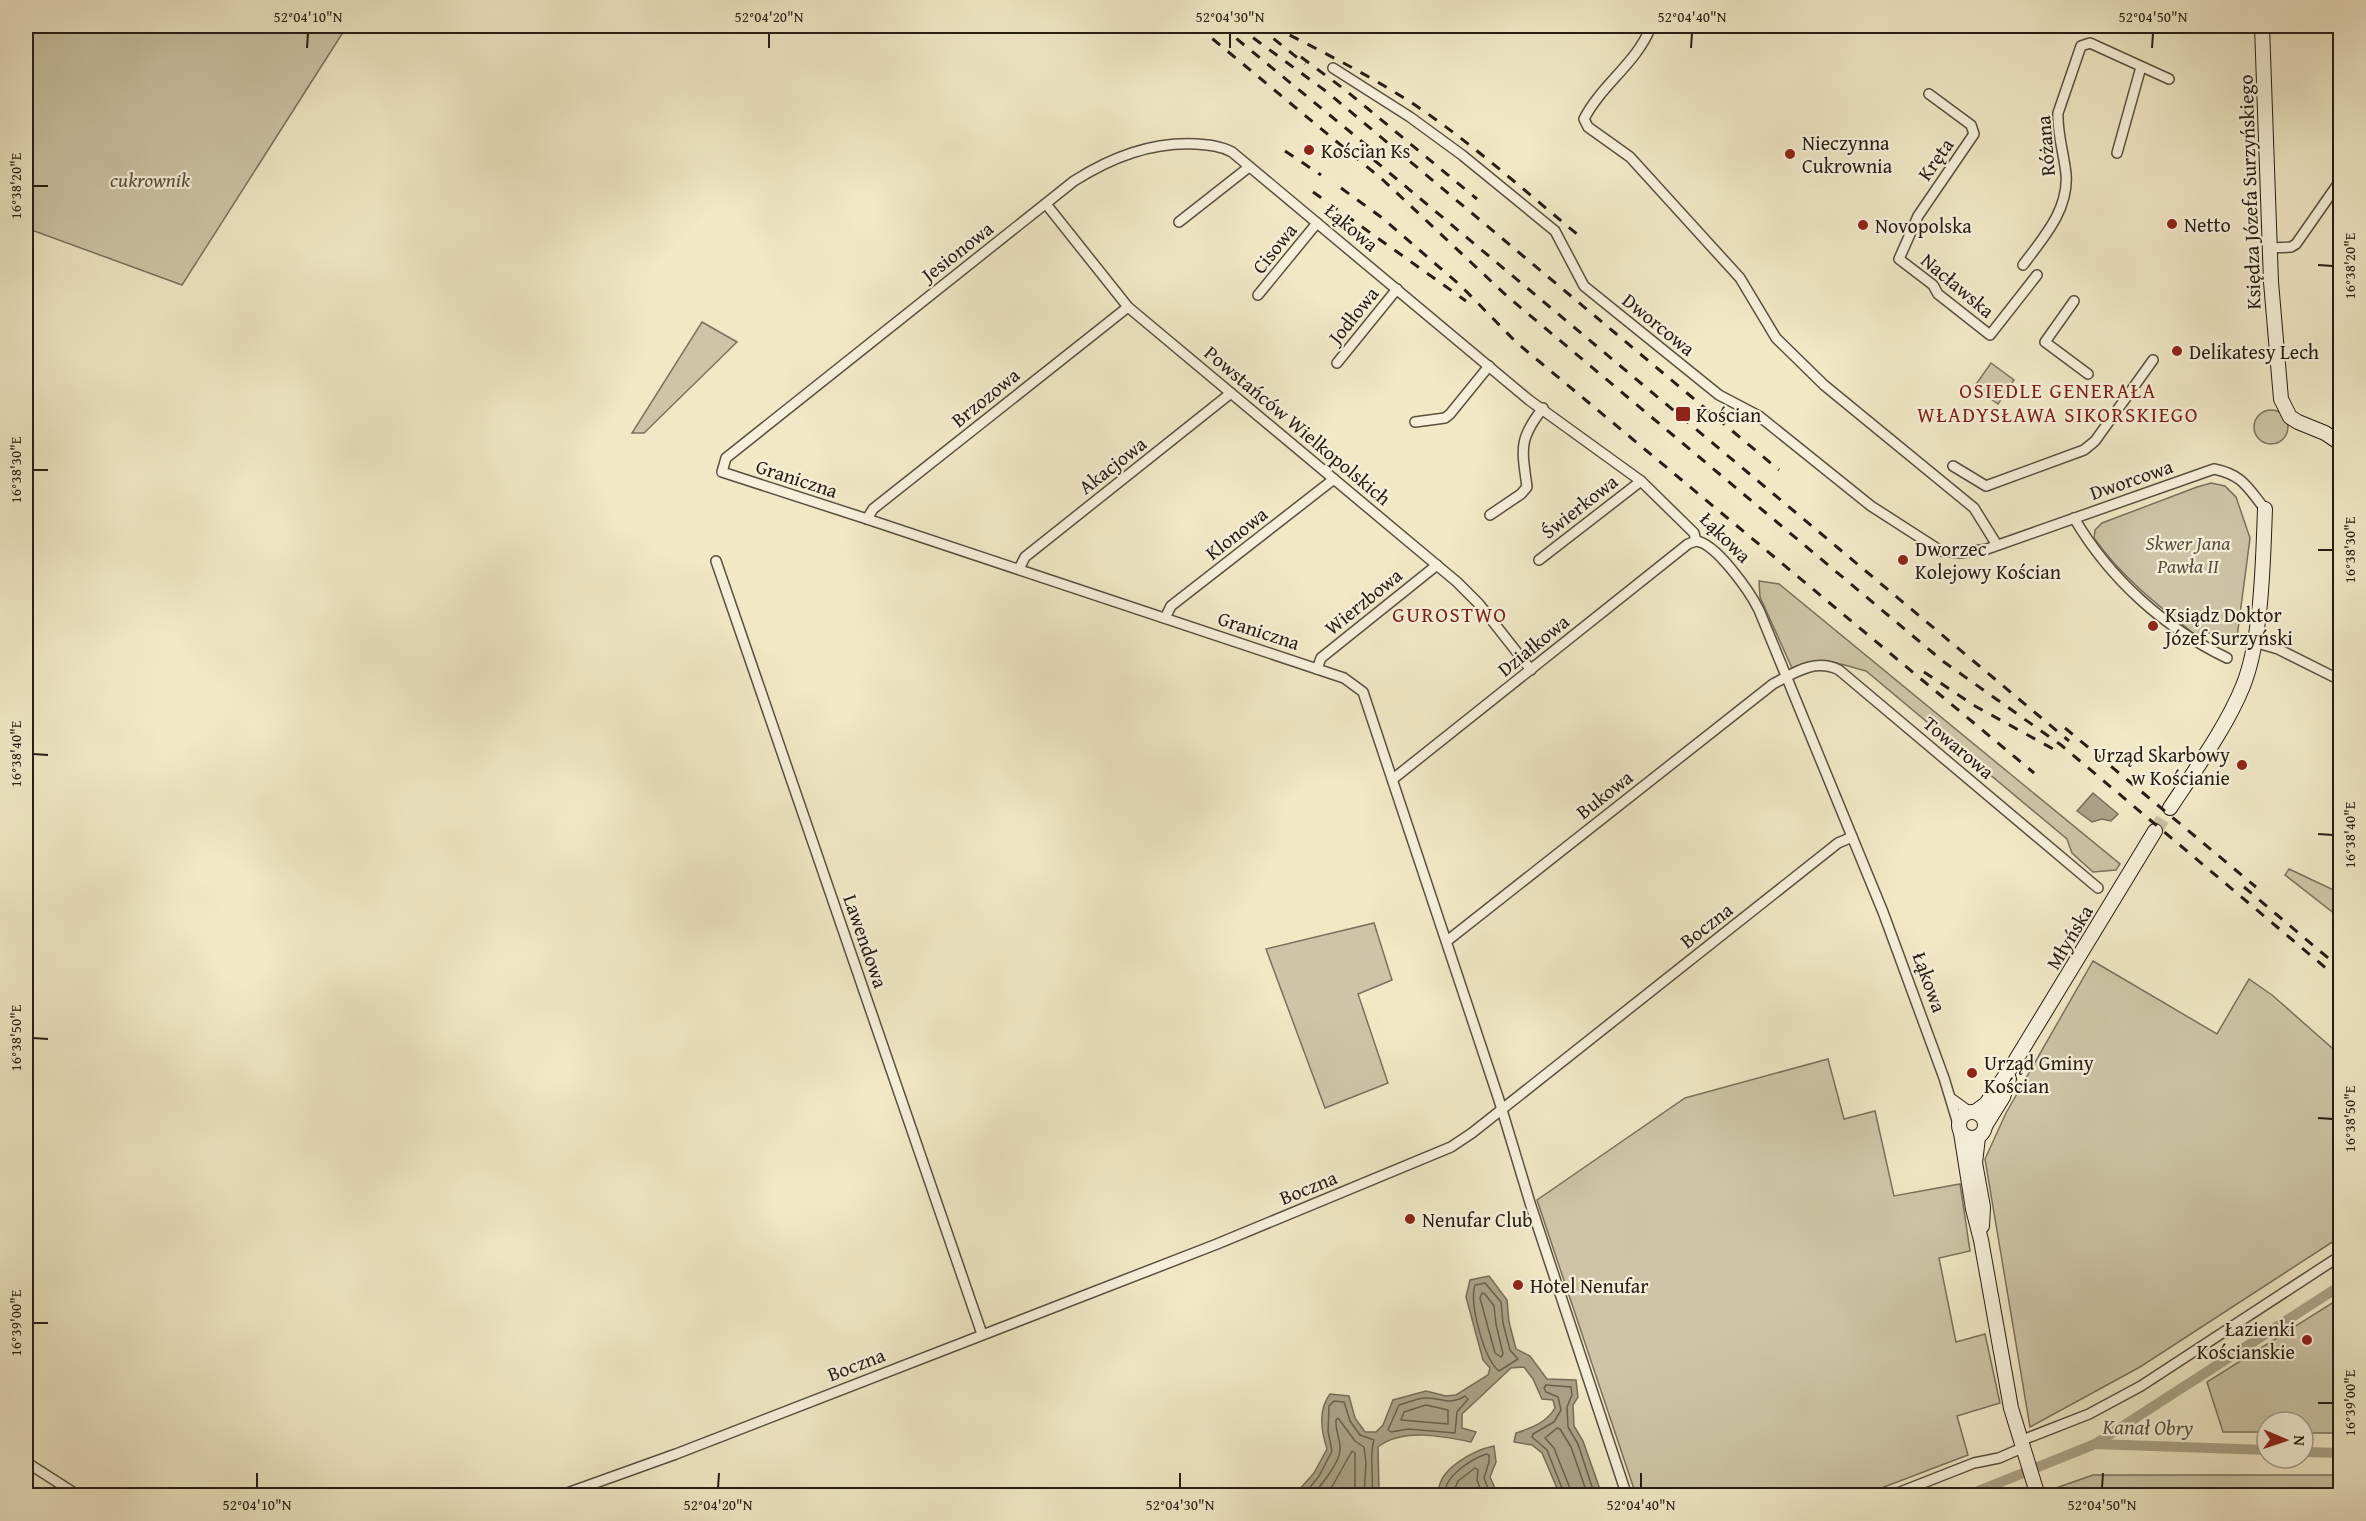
<svg xmlns="http://www.w3.org/2000/svg" width="2366" height="1521" font-family="'Gentium Book Plus',serif">
	<style>
		.green { fill: #cec5a8; stroke: #7a715e; stroke-width: 1.5 }
		.water { fill: #aca389; stroke: #766d5a; stroke-width: 1.5 }
		.lines { fill: none; stroke-linecap: round; stroke-linejoin: round }
		.shore { stroke: #69604e; stroke-width: 1.5 }
		.canal { stroke: #aca389; stroke-width: 10 }
		.secondary-tunnel { stroke: #c8bfa2; stroke-width: 14; stroke-dasharray: 14 7; stroke-linecap: butt }
		.street-casing { stroke: #595040; stroke-width: 12 }
		.secondary-casing { stroke: #261d14; stroke-width: 16 }
		.street { stroke: #f6f0da; stroke-width: 9 }
		.secondary { stroke: #f6f0da; stroke-width: 14 }
		.rail { stroke: #261d14; stroke-width: 3; stroke-dasharray: 10 10; stroke-linecap: butt }
		.ticks { fill: none; stroke: #261d14; stroke-width: 2 }
		.poi-dot { fill: #8f2418; stroke: #f6f0da; stroke-width: 2 }
		.labels { text-anchor: middle; dominant-baseline: central; stroke-width: 4.5; stroke-linejoin: round; paint-order: stroke }
		.poi-label { font-size: 20px; fill: #261d14; stroke: #f6f0da; text-anchor: start }
		.street-label { font-size: 20px; fill: #261d14; stroke: #f6f0da }
		.park-label { font-size: 20px; font-style: italic; fill: #584f40; stroke: #f6f0da }
		.neighbourhood-label { font-size: 21px; letter-spacing: 1.5px; fill: #7a1f14; stroke: #f6f0da }
		.water-label { font-size: 21px; font-style: italic; fill: #5c5343; stroke: #f6f0da }
		.neatline { fill: none; stroke: #261d14; stroke-width: 2 }
		.ticks-label { font-size: 15px; text-anchor: middle; fill: #261d14 }
	</style>
	<rect width="100%" height="100%" fill="#f1e8c6"/>
	<filter id="stains"><feTurbulence type="fractalNoise" baseFrequency=".00333" numOctaves="4"/><feColorMatrix values="0 0 0 0 .2 0 0 0 0 .09 0 0 0 0 .02 0 0 0 .5 -.17"/></filter>
	<radialGradient id="worn" r=".72"><stop offset=".6" stop-color="#630" stop-opacity="0"/><stop offset="1" stop-color="#630" stop-opacity=".3"/></radialGradient>
	<g class="green">
		<polygon points="26,26 347,26 182,285 26,228"/>
		<polygon points="702,322 737,342 644,433 632,433"/>
		<polygon points="1991,363 2014,380 1998,404 1974,387"/>
		<circle cx="2271" cy="427" r="17"/>
		<path d="M2211,483L2225,486L2236,497L2250,538L2236,645L2203,630L2198,637C2160,607 2122,578 2094,538L2095,530L2102,523L2197,487Z"/>
		<path d="M1759,581L1779,584L2120,864L2116,870L2093,872L2072,853L2067,839L1866,671C1833,663 1826,654 1792,668L1760,597Z"/>
		<polygon points="2289,869 2340,893 2340,918 2285,875"/>
		<polygon points="1374,923 1392,980 1358,994 1388,1083 1325,1108 1266,949"/>
		<polygon points="2093,961 2217,1034 2249,979 2272,995 2340,1055 2340,1237 2140,1367 2030,1427 1985,1159 2006,1113"/>
		<polygon points="1828,1059 1844,1119 1875,1111 1894,1196 1960,1184 1970,1251 1939,1258 1956,1342 1985,1334 2000,1403 1957,1416 1968,1455 1863,1495 1636,1495 1537,1200 1685,1098"/>
		<polygon points="2340,1298 2340,1433 2303,1433 2303,1422 2267,1422 2267,1432 2223,1432 2207,1382"/>
		<polygon points="2093,1475 2340,1475 2340,1495 2059,1495 2056,1488"/>
	</g>
	<g class="water">
		<polygon points="2093,793 2118,814 2111,821 2102,819 2092,822 2077,811"/>
		<path d="M1489,1276L1507,1300L1509,1322L1516,1349L1530,1356L1547,1379L1576,1380L1578,1397L1573,1405L1574,1426L1583,1441L1602,1495H1560L1542,1453L1532,1445L1514,1442L1516,1433C1532,1428 1547,1422 1555,1408L1553,1400L1542,1399L1533,1379L1524,1367L1511,1368L1462,1414V1428L1476,1432L1471,1442C1442,1436 1402,1428 1378,1447L1379,1491L1377,1495H1296L1298,1491L1314,1473L1327,1449C1321,1430 1318,1410 1330,1394L1349,1396L1355,1418L1365,1432H1376L1383,1425L1393,1400L1426,1391L1446,1396L1456,1395L1488,1375L1490,1368L1483,1360L1466,1297L1470,1280Z"/>
		<path d="M1494,1446L1496,1462L1490,1477L1498,1495H1439C1435,1470 1474,1450 1494,1446Z"/>
	</g>
	<g class="lines">
		<g class="shore">
			<path d="M1485,1283L1501,1302L1503,1323L1510,1350L1518,1359L1499,1371C1484,1359 1469,1304 1475,1285Z"/>
			<polygon points="1482,1293 1485,1294 1494,1306 1496,1324 1503,1354 1501,1357 1495,1353 1480,1298"/>
			<path d="M1465,1396L1468,1399L1457,1412L1455,1433L1408,1429L1391,1432L1388,1430L1399,1405C1407,1403 1419,1397 1427,1398C1444,1398 1448,1406 1465,1396Z"/>
			<polygon points="1426,1405 1448,1410 1448,1424 1401,1420 1404,1412"/>
			<path d="M1303,1496L1319,1476L1332,1451L1328,1431L1329,1406L1334,1401L1344,1402L1350,1421L1360,1435L1374,1440C1369,1454 1374,1479 1372,1496"/>
			<path d="M1312,1496C1321,1485 1339,1464 1340,1450C1341,1440 1335,1431 1336,1420L1338,1418L1355,1441L1364,1447L1366,1463L1364,1496"/>
			<polyline points="1324,1496 1333,1485 1352,1451 1355,1453 1355,1496"/>
			<path d="M1444,1496C1444,1476 1470,1460 1486,1454L1489,1455V1462L1484,1478L1491,1496"/>
			<polyline points="1452,1496 1458,1481 1475,1468 1478,1470 1477,1480 1483,1496"/>
			<polyline points="1565,1496 1547,1450 1532,1437 1533,1434 1554,1422 1561,1410 1558,1397 1546,1392 1544,1388 1546,1385 1571,1387 1572,1395 1567,1407 1568,1427 1578,1444 1595,1496"/>
			<polyline points="1573,1496 1554,1448 1545,1438 1557,1428 1560,1429 1571,1447 1588,1496"/>
		</g>
		<g class="canal">
			<polyline points="2095,1444 2340,1286"/>
			<polyline points="2303,1452 2340,1453"/>
			<polyline points="1966,1496 2095,1444 2267,1450"/>
		</g>
		<polyline class="secondary-tunnel" points="2155,831 2170,808"/>
		<g class="street-casing">
			<g id="street">
				<path d="M1651,26C1638,62 1601,85 1584,119L1588,127L1630,157L1740,278L1776,338L1824,385L1974,508L1997,545"/>
				<path d="M1333,68L1410,117L1462,155L1555,231L1584,286L1719,395L1759,416L1871,506L1941,551L1961,553L1987,549L2214,469C2243,475 2247,487 2265,509"/>
				<polyline points="1929,94 1971,125 1974,134 1918,216 1899,259 1933,285 1938,294 1990,335 2037,275"/>
				<polyline points="2117,153 2141,67"/>
				<polyline points="1046,204 1128,307 1457,582 1479,604 1531,670"/>
				<polyline points="1179,222 1249,167"/>
				<polyline points="2269,248 2291,247 2296,244 2340,181"/>
				<path d="M2023,265C2043,238 2069,210 2066,174C2064,153 2057,134 2058,113L2081,46L2090,43L2169,79"/>
				<polyline points="1258,295 1317,223"/>
				<polyline points="2074,301 2045,342 2088,374"/>
				<polyline points="1337,363 1397,289"/>
				<polyline points="1415,422 1445,418 1450,414 1489,366"/>
				<polyline points="1953,466 1986,486 2084,450 2095,441 2153,360"/>
				<path d="M1490,515L1521,494L1527,487C1522,449 1518,440 1543,408"/>
				<path d="M2074,518C2110,579 2163,627 2227,658"/>
				<polyline points="867,519 873,509 1128,307"/>
				<path d="M1696,541C1716,543 1750,592 1759,610L1883,912L1944,1078L1958,1124"/>
				<polyline points="1539,560 1641,481"/>
				<polyline points="716,561 982,1334"/>
				<polyline points="1019,569 1025,557 1231,393"/>
				<polyline points="1165,618 1171,606 1334,479"/>
				<polyline points="2254,642 2278,649 2340,680"/>
				<polyline points="1317,669 1321,658 1437,565"/>
				<polyline points="1393,779 1688,544 1696,541"/>
				<path d="M1447,941L1773,684C1794,673 1815,658 1839,670L2098,888"/>
				<polyline points="1952,1099 1970,1112"/>
				<polyline points="2020,1441 2089,1414 2141,1386 2340,1256"/>
				<polyline points="26,1462 79,1496"/>
				<polyline points="559,1496 676,1454 1217,1244 1451,1147 1472,1133 1838,843 1852,837"/>
				<path d="M1627,1496L1531,1206L1499,1100L1363,692L1344,678L867,519L722,472L726,458L1074,181C1112,157 1151,142 1196,144C1209,145 1221,146 1232,152L1529,400L1641,481L1694,533L1696,541"/>
				<polyline points="1890,1496 1974,1463 1999,1458 2022,1448"/>
			</g>
		</g>
		<g class="secondary-casing">
			<g id="secondary">
				<polyline points="2262,26 2271,282 2281,399 2290,417 2298,422 2325,433 2340,443"/>
				<path d="M2170,808C2195,770 2226,728 2243,686C2262,639 2263,560 2265,509"/>
				<circle cx="1972" cy="1125" r="13"/>
				<polyline points="1975,1112 1986,1104 2014,1063 2155,831"/>
				<polyline points="1985,1126 2003,1097 2009,1079"/>
				<polyline points="1961,1133 1973,1209 1981,1240 2011,1408 2038,1496"/>
				<polyline points="1978,1137 1975,1163 1983,1207 1982,1226"/>
			</g>
		</g>
		<use href="#street" class="street"/>
		<use href="#secondary" class="secondary"/>
		<g class="rail">
			<polyline points="1197,26 1383,180 1508,297 1944,662 2061,745 2340,980"/>
			<polyline points="1221,26 1387,162"/>
			<polyline points="1237,26 1327,92 1779,470"/>
			<polyline points="1258,26 1305,64"/>
			<path d="M1272,26C1319,50 1367,74 1412,103C1472,143 1527,193 1583,239"/>
			<polyline points="1301,57 1344,89 1477,199"/>
			<polyline points="1285,151 1321,175"/>
			<polyline points="1374,160 2069,741"/>
			<polyline points="1341,188 1381,217 1460,285 1517,343 2034,773"/>
			<polyline points="1313,192 1466,301"/>
			<polyline points="1924,672 1975,706 2055,750"/>
			<polyline points="2065,728 2256,887"/>
			<polyline points="2244,887 2340,968"/>
		</g>
	</g>
	<path class="ticks" d="M307,48L308,33M769,48V33M1230,48V33M1691,48L1692,33M2152,48L2153,33M33,186H48M2318,265L2333,266M33,470H48M2318,550H2333M33,754L48,755M2318,834L2333,835M33,1038L48,1039M2318,1118L2333,1119M33,1323H48M2318,1403H2333M257,1488V1473M718,1488L719,1473M1180,1488V1473M1641,1488V1473M2102,1488L2103,1473"/>
	<g class="poi-dot">
		<circle cx="1309" cy="150" r="6"/>
		<circle cx="1790" cy="154" r="6"/>
		<circle cx="2172" cy="224" r="6"/>
		<circle cx="1863" cy="225" r="6"/>
		<circle cx="2177" cy="351" r="6"/>
		<rect x="1675" y="406" width="16" height="16" rx="3"/>
		<circle cx="1903" cy="560" r="6"/>
		<circle cx="2153" cy="626" r="6"/>
		<circle cx="2242" cy="765" r="6"/>
		<circle cx="1972" cy="1073" r="6"/>
		<circle cx="1410" cy="1219" r="6"/>
		<circle cx="1518" cy="1285" r="6"/>
		<circle cx="2307" cy="1340" r="6"/>
	</g>
	<g class="labels">
		<g class="poi-label">
			<text x="1802" y="142">Nieczynna<tspan x="1802" dy="23">Cukrownia</tspan></text>
			<text x="1321" y="150">Kościan Ks</text>
			<text x="2184" y="224">Netto</text>
			<text x="1875" y="225">Novopolska</text>
			<text x="2189" y="351">Delikatesy Lech</text>
			<text x="1696" y="414">Kościan</text>
			<text x="1915" y="548">Dworzec<tspan x="1915" dy="23">Kolejowy Kościan</tspan></text>
			<text x="2165" y="614">Ksiądz Doktor<tspan x="2165" dy="23">Józef Surzyński</tspan></text>
			<text x="2230" y="754" text-anchor="end">Urząd Skarbowy<tspan x="2230" dy="23">w Kościanie</tspan></text>
			<text x="1984" y="1062">Urząd Gminy<tspan x="1984" dy="23">Kościan</tspan></text>
			<text x="1422" y="1219">Nenufar Club</text>
			<text x="1530" y="1285">Hotel Nenufar</text>
			<text x="2295" y="1328" text-anchor="end">Łazienki<tspan x="2295" dy="23">Kościanskie</tspan></text>
		</g>
		<g class="street-label">
			<text transform="translate(2045 146) rotate(-95)">Różana</text>
			<text transform="translate(1935 159) rotate(-55)">Kręta</text>
			<text transform="translate(2249 192) rotate(-92)">Księdza Józefa Surzyńskiego</text>
			<text transform="translate(1352 227) rotate(40)">Łąkowa</text>
			<text transform="translate(1274 248) rotate(-51)">Cisowa</text>
			<text transform="translate(957 251) rotate(-38)">Jesionowa</text>
			<text transform="translate(1958 285) rotate(40)">Nacławska</text>
			<text transform="translate(1353 315) rotate(-51)">Jodłowa</text>
			<text transform="translate(1659 324) rotate(39)">Dworcowa</text>
			<text transform="translate(985 397) rotate(-39)">Brzozowa</text>
			<text transform="translate(1298 425) rotate(40)">Powstańców Wielkopolskich</text>
			<text transform="translate(1112 465) rotate(-38)">Akacjowa</text>
			<text transform="translate(797 478) rotate(18)">Graniczna</text>
			<text transform="translate(2131 479) rotate(-19)">Dworcowa</text>
			<text transform="translate(1579 506) rotate(-38)">Świerkowa</text>
			<text transform="translate(1236 533) rotate(-38)">Klonowa</text>
			<text transform="translate(1726 537) rotate(45)">Łąkowa</text>
			<text transform="translate(1363 601) rotate(-39)">Wierzbowa</text>
			<text transform="translate(1259 630) rotate(18)">Graniczna</text>
			<text transform="translate(1533 645) rotate(-39)">Działkowa</text>
			<text transform="translate(1959 747) rotate(40)">Towarowa</text>
			<text transform="translate(1604 794) rotate(-38)">Bukowa</text>
			<text transform="translate(1706 925) rotate(-38)">Boczna</text>
			<text transform="translate(2069 937) rotate(-59)">Młyńska</text>
			<text transform="translate(866 941) rotate(71)">Lawendowa</text>
			<text transform="translate(1930 982) rotate(70)">Łąkowa</text>
			<text transform="translate(1308 1187) rotate(-22)">Boczna</text>
			<text transform="translate(856 1364) rotate(-21)">Boczna</text>
		</g>
		<g class="park-label">
			<text x="150" y="179">cukrownik</text>
			<text x="2188" y="542">Skwer Jana<tspan x="2188" dy="23">Pawła II</tspan></text>
		</g>
		<g class="neighbourhood-label">
			<text x="2058" y="390">OSIEDLE GENERAŁA<tspan x="2058" dy="24">WŁADYSŁAWA SIKORSKIEGO</tspan></text>
			<text x="1450" y="614">GUROSTWO</text>
		</g>
		<g class="water-label">
			<text transform="translate(2148 1427) rotate(1)">Kanał Obry</text>
		</g>
	</g>
	<rect width="2366" height="1521" fill="none" stroke="#f1e8c6" stroke-width="66"/>
	<g transform="translate(2285 1440) rotate(92)"><circle r="28" fill="#f6f0da" stroke="#a39c8b" stroke-width="1.5"/>
	<path d="M0-4.5L10 22L0 15L-10 22Z" fill="#8f2418"/>
	<text y="-9" font-size="16" font-weight="bold" text-anchor="middle" fill="#261d14">N</text>
	</g>
	<rect x="33" y="33" width="2300" height="1455" class="neatline"/>
	<g class="ticks-label">
		<text x="308" y="22">52°04'10"N</text>
		<text x="769" y="22">52°04'20"N</text>
		<text x="1230" y="22">52°04'30"N</text>
		<text x="1692" y="22">52°04'40"N</text>
		<text x="2153" y="22">52°04'50"N</text>
		<text transform="translate(16 186) rotate(-90)" y="5">16°38'20"E</text>
		<text transform="translate(2350 266) rotate(-90)" y="5">16°38'20"E</text>
		<text transform="translate(16 470) rotate(-90)" y="5">16°38'30"E</text>
		<text transform="translate(2350 550) rotate(-90)" y="5">16°38'30"E</text>
		<text transform="translate(16 754) rotate(-90)" y="5">16°38'40"E</text>
		<text transform="translate(2350 835) rotate(-90)" y="5">16°38'40"E</text>
		<text transform="translate(16 1038) rotate(-90)" y="5">16°38'50"E</text>
		<text transform="translate(2350 1119) rotate(-90)" y="5">16°38'50"E</text>
		<text transform="translate(16 1323) rotate(-90)" y="5">16°39'00"E</text>
		<text transform="translate(2350 1403) rotate(-90)" y="5">16°39'00"E</text>
		<text x="257" y="1510">52°04'10"N</text>
		<text x="718" y="1510">52°04'20"N</text>
		<text x="1180" y="1510">52°04'30"N</text>
		<text x="1641" y="1510">52°04'40"N</text>
		<text x="2102" y="1510">52°04'50"N</text>
	</g>
	<rect width="100%" height="100%" filter="url(#stains)"/>
	<rect width="100%" height="100%" fill="url(#worn)"/>
</svg>
